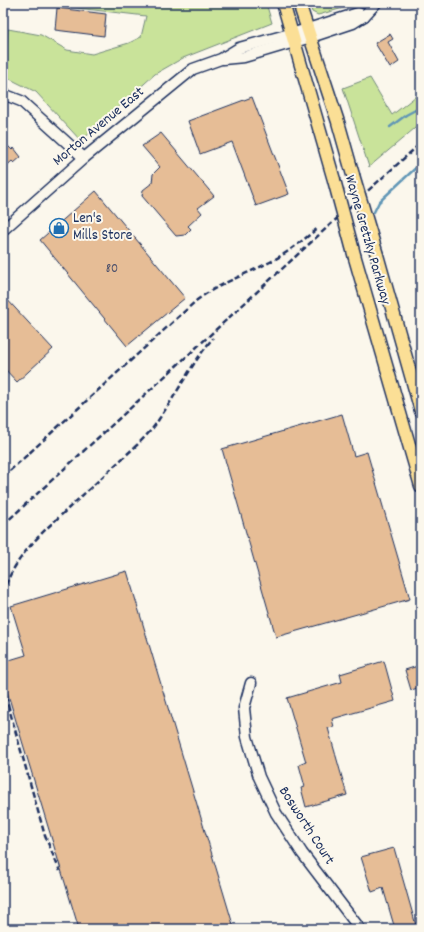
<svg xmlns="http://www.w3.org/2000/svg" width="424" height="932" font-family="Dekko,sans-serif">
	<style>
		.green { fill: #c9e39a; stroke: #72897c }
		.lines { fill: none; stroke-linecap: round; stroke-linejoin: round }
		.stream { stroke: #6196b6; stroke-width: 2.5 }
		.building { fill: #e6bd96; stroke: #1b2f5e }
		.minor-casing { stroke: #1b2f5e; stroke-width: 13 }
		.major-casing { stroke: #1b2f5e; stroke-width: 15 }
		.minor { stroke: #fbf7ec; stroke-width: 10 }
		.major { stroke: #fbdf96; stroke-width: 12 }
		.rail { stroke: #1b2f5e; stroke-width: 2.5; stroke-dasharray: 6 3; stroke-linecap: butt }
		.major-bridge-casing { stroke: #1b2f5e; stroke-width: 15; stroke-linecap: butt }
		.major-bridge { stroke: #fbdf96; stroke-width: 12 }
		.labels { text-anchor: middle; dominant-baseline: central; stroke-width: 4; stroke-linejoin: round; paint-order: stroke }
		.number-label { font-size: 13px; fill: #4e526c }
		.street-label { font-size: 15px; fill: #1b2f5e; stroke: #fbf7ec }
		.poi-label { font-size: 15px; fill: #1b2f5e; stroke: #fbf7ec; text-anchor: start }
	</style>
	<rect width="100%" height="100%" fill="#fbf7ec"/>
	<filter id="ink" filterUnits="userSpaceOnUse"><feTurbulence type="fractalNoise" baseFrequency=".025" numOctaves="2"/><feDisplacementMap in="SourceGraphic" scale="8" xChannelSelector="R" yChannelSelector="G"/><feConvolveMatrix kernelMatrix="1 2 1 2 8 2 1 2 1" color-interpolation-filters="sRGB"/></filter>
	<g filter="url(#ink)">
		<g class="green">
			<polygon points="33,3 266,3 272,23 183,58 155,74 81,141 36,92 4,76 8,29 41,35 67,50 92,54 129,43 141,37 146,16"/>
			<polygon points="309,3 346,3 347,7 318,15 312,12"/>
			<polygon points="370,78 392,115 421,92 421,123 369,167 343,88"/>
		</g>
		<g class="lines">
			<g class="stream">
				<polyline points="390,127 406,115 421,107"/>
				<polyline points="374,212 379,202 421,163"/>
			</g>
		</g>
		<g class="building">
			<polygon points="57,8 106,14 104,36 55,30"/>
			<polygon points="390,34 393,39 388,42 399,62 390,68 375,43"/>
			<polygon points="252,97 289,194 256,206 232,142 200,154 188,121"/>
			<polygon points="161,133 214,196 198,208 202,213 188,226 191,229 185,235 176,236 142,196 143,190 152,183 153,174 160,167 142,146"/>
			<polygon points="7,145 12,150 14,148 21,157 14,163 12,161 3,169 3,149"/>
			<polygon points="96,191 185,298 127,346 40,240"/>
			<polygon points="3,295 53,349 17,382 3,367"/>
			<polygon points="342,414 354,456 367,452 410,599 276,637 222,449"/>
			<polygon points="127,571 234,928 230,929 79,929 3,678 3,662 26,655 11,606"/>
			<polygon points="384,661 395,701 332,719 334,727 328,728 347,795 306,807 301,788 305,787 299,765 306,762 287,698 342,682 340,674"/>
			<polygon points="421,665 421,687 411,690 405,670"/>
			<polygon points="394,848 417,929 395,929 383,888 372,892 361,857"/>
		</g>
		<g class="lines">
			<g class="minor-casing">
				<g id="minor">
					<polyline points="223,59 244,57 311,37 353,23 364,16 376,3"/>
					<polyline points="3,94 21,101 84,158"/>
					<polyline points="3,230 84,158 193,69 221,59 239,48 308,29 358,13 364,16"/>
					<polyline points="251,683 244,708 247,737 259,777 276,813 302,853 360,929"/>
				</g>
			</g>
			<g class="major-casing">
				<g id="major">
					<polyline points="283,3 334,180"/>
					<polyline points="299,3 338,122 353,175"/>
					<polyline points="377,255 421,411"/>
					<polyline points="355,258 421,486"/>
				</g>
			</g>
			<use href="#minor" class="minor"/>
			<use href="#major" class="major"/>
			<g class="rail">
				<path d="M3,477L197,300C220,283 247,274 272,261C289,252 303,240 318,228"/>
				<polyline points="3,525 332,223 421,143"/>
				<path d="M3,594C10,568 27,548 46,529L137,445C145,437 153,429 159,419C178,392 192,363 213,338"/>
				<polyline points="3,687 45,836 60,871"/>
			</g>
			<g class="major-bridge-casing">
				<g id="major-bridge">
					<polyline points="353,175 377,255"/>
					<polyline points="334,180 355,258"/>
				</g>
			</g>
			<use href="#major-bridge" class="major-bridge"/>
		</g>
	</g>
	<defs>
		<g id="shop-ring" transform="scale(1)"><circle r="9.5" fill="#fbf7ec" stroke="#1f6fb2" stroke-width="1.5"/><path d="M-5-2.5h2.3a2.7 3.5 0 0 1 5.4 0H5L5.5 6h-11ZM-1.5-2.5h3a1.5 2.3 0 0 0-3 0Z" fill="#1f6fb2"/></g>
	</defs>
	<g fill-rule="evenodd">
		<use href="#shop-ring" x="59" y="228"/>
	</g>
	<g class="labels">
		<g class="number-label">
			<text x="112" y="269">80</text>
		</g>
		<g class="street-label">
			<text transform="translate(99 127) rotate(-40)">Morton Avenue East</text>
			<text transform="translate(367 240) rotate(74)">Wayne Gretzky Parkway</text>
			<text transform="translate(306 826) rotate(57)">Bosworth Court</text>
		</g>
		<g class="poi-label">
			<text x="73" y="219">Len's<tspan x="73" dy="17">Mills Store</tspan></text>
		</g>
	</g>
	<rect width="424" height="932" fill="none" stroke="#fbf7ec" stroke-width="16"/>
	<rect x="8" y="8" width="408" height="916" fill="none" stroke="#1b2f5e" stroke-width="1.5" filter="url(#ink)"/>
</svg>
